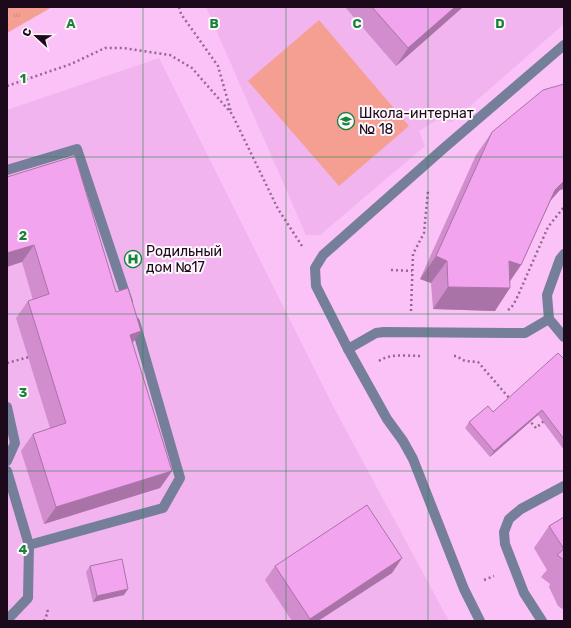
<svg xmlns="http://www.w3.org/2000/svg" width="571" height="628" font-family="Rubik,sans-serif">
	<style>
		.built { fill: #f2b4ee }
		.grass { fill: url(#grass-tufts) }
		.pitch { fill: #f59f93 }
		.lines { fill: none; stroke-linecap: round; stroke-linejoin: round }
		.path { stroke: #90698d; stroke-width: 2.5; stroke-dasharray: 2 3; stroke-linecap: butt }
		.service { stroke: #757f9a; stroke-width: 10 }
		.wall { fill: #d18dcd }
		.shaded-wall { fill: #aa73a7 }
		.building { fill: #f3a4ee; stroke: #aa73a7 }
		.grid { fill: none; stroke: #17843b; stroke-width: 1; stroke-opacity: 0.55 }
		.labels { text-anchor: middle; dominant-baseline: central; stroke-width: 4; stroke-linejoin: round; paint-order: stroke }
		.poi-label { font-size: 14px; fill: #1c091b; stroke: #fdf7fc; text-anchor: start }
		.grid-label { font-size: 13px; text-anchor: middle; font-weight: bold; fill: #17843b; stroke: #fdf7fc; stroke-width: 4; stroke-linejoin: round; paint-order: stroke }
	</style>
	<defs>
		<pattern id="grass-tufts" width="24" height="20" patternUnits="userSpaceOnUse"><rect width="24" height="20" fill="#f59f93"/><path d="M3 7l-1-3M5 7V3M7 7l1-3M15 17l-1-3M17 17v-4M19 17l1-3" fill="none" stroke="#d1887e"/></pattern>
	</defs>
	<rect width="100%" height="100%" fill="#fbc2f7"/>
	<g class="built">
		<polygon points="206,7 564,7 564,24 452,122 437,120 419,131 425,146 320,235 306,235"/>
		<polygon points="159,58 334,408 449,621 7,621 7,110"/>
	</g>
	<polygon class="grass" points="7,7 52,7 7,33"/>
	<polygon class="pitch" points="319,20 409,126 339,186 248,81"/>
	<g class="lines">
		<g class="path">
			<polyline points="179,7 181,14 218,66 231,112"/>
			<polyline points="7,86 71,64 105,48 123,48 170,55 192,68 232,114 278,209 302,246"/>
			<polyline points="391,270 412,271"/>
			<polyline points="508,310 511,308 516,300 548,227 564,207"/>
			<polyline points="411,311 413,254 424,233 428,191"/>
			<polyline points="454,356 456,356 465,361 478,362 510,399"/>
			<path d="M379,361C391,353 407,356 421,356"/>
			<polyline points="7,363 29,357"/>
			<polyline points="528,419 536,428 545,420"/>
			<polyline points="484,580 494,576"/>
			<polyline points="44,621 48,612 47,609"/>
		</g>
		<g class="service">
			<polyline points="7,170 77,149 128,302"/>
			<polyline points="564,254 560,259 547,295 549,319 564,337"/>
			<polyline points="348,349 376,333 384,332 525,333 549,319"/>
			<polyline points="7,407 15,443 7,461"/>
			<polyline points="7,471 29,545 28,598 7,620"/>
			<polyline points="29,545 163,508 180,478 135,322"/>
			<polyline points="480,621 464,589 413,459 403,441 387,419 348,349 316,286 315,268 323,255 444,148 564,45"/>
			<polyline points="542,621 524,593 505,544 504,532 509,519 521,509 564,486"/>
		</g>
	</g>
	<g class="wall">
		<polygon points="345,7 463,7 396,66"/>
		<polygon points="492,132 560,190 551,200 521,265 510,281 495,311 433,309 431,283 420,279 476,155"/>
		<polygon points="7,177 116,292 141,331 132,343 172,471 160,488 44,524 21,451 33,434 50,428 16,318 28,301 33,300 22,262"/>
		<polygon points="564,359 564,450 538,415 490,457 465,428 469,422 493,412"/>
		<polygon points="564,517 564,610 558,606 549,587 550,584 541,577 547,570 534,548 549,526"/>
		<polygon points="402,558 392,573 318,621 292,621 265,580 275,566"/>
		<polygon points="90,566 124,595 93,602 86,572"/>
	</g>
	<g class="shaded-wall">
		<polygon points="455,7 463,7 396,66 408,48"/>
		<polygon points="564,181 564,189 560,190 540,212 555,190"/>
		<polygon points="34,245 22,262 7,267 7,253"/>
		<polygon points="436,256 447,261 431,283 420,279"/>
		<polygon points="509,261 521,265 506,287"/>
		<polygon points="448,287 510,288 495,311 433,309"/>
		<polygon points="141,331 129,348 130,335"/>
		<polygon points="542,410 538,415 490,457 494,451"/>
		<polygon points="172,471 160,488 44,524 56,507"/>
		<polygon points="402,558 392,573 318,621 308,621 310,619"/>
		<polygon points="128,589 124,595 93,602 97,596"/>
	</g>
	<g class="building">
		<polygon points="372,7 455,7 408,48"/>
		<polygon points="564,84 564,181 555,190 521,265 509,261 510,288 448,287 447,261 436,256 492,132 543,90"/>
		<polygon points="75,156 116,292 128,288 141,331 130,335 172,471 56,507 33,434 66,423 28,301 49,294 34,245 7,253 7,177"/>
		<polygon points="558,353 564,359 564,439 542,410 494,451 469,422 488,406 493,412"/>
		<polygon points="367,505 402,558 310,619 275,566"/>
		<polygon points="564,517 564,560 557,555 564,549 549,526"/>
		<polygon points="122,559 128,589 97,596 90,566"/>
	</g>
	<path class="grid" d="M143,7V621M286,7V621M428,7V621M7,157H564M7,314H564M7,471H564"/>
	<defs>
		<g id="school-ring" transform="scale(0.9)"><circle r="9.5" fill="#fdf7fc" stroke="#17843b" stroke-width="1.5"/><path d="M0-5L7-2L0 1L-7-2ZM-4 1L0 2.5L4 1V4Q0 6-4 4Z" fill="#17843b"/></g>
		<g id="hospital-ring" transform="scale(0.9)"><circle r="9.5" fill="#fdf7fc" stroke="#17843b" stroke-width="1.5"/><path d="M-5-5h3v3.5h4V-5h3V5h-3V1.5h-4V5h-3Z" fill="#17843b"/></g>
	</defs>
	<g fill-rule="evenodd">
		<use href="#school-ring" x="346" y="121"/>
		<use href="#hospital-ring" x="133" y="259"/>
	</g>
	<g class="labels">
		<g class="poi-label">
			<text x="359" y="113">Школа-интернат<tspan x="359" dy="16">№ 18</tspan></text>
			<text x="146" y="251">Родильный<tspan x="146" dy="16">дом №17</tspan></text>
		</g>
	</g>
	<g class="grid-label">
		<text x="71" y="28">A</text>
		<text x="214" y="28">B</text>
		<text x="357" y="28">C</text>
		<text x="500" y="28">D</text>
		<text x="23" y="83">1</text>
		<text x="23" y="240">2</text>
		<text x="23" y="397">3</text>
		<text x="23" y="554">4</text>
	</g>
	<rect width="571" height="628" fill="none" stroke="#1c091b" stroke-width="16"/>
	<g transform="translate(36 36) rotate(292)" stroke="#fdf7fc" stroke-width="3" paint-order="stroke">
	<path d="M0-3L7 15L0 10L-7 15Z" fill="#1c091b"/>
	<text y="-6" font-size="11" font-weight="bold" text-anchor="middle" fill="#1c091b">С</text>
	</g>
</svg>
